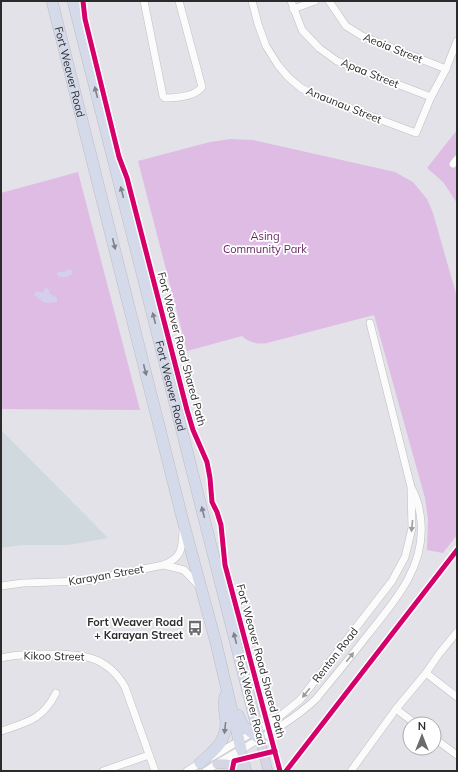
<svg xmlns="http://www.w3.org/2000/svg" width="458" height="772" font-family="Mulish,sans-serif">
	<style>
		.medical { fill: #d0d9de }
		.green { fill: #dfbce4 }
		.sand { fill: #d4d0ec }
		.lines { fill: none; stroke-linecap: round; stroke-linejoin: round }
		.minor-casing { stroke: #bfbfbf; stroke-width: 8 }
		.major-casing { stroke: #bebec0; stroke-width: 10 }
		.highway-casing { stroke: #bebec0; stroke-width: 12 }
		.minor { stroke: #fbfbfc; stroke-width: 7 }
		.major { stroke: #d5d5e5; stroke-width: 9 }
		.highway { stroke: #d4dae9; stroke-width: 11 }
		.cycleway-casing { stroke: #fff; stroke-width: 8 }
		.cycleway { stroke: #d6006c; stroke-width: 5 }
		.oneway { fill: #80828a }
		.oneway2 { fill: #9d9d9e }
		.labels { text-anchor: middle; dominant-baseline: central; stroke-width: 3.5; stroke-linejoin: round; paint-order: stroke }
		.street-label { font-size: 11px; fill: #2b2b2b; stroke: #fff }
		.park-label { font-size: 11px; fill: #661d61; stroke: #fff }
		.poi-label { font-size: 11px; font-weight: bold; fill: #2b2b2b; stroke: #fff; text-anchor: end }
	</style>
	<rect width="100%" height="100%" fill="#e2e2e8"/>
	<polygon class="medical" points="1,430 108,538 68,545 22,545 1,548"/>
	<g class="green">
		<polygon points="457,130 457,203 443,182 427,168"/>
		<path d="M231,139L253,140L395,172L413,182L427,199L433,213L457,297V535L443,553L427,550L428,520L425,498L374,315L267,343C258,345 248,342 242,336L187,351L138,161L210,142Z"/>
		<polygon points="78,172 140,410 1,409 1,193"/>
	</g>
	<g class="sand">
		<path d="M70,269L73,272C70,277 63,278 58,276L57,273L59,272H64Z"/>
		<polygon points="47,287 50,294 57,298 57,302 45,303 34,295 36,291 43,293 45,288"/>
	</g>
	<g class="lines">
		<g class="minor-casing">
			<g id="minor">
				<path d="M144,1L163,96L165,98C176,98 194,97 202,87L179,1"/>
				<polyline points="252,1 258,24 266,46 278,65 288,77 301,88 320,97 416,133 431,97 446,69 457,41"/>
				<polyline points="291,1 302,30 319,48 337,61 431,97"/>
				<polyline points="329,1 346,26 362,36 446,69"/>
				<polyline points="293,9 315,1"/>
				<polyline points="453,164 457,159"/>
				<polyline points="164,565 184,570 198,585"/>
				<path d="M1,586L23,583L86,581L163,565C182,558 182,549 183,531"/>
				<path d="M1,658C17,654 34,654 50,654C83,654 107,656 125,687L155,771"/>
				<polyline points="426,673 457,697"/>
				<polyline points="416,724 396,709 426,673 439,654 457,632"/>
				<path d="M1,731C28,722 42,720 56,693"/>
				<polyline points="434,738 457,755"/>
				<polyline points="212,757 280,716 300,700 392,581 405,557 412,528 411,487 370,323"/>
				<polyline points="103,771 149,755"/>
				<polyline points="187,771 202,762"/>
				<path d="M206,771C242,747 284,729 316,699C333,678 350,658 366,637C393,603 425,569 421,522C420,510 418,500 412,489"/>
				<polyline points="351,771 396,709"/>
			</g>
		</g>
		<g class="major-casing">
			<g id="major">
				<polyline points="260,739 268,771"/>
				<polyline points="241,749 247,771"/>
				<path d="M217,764C226,763 234,764 241,771"/>
			</g>
		</g>
		<g class="highway-casing">
			<g id="highway">
				<path id="s1" d="M52,1L183,521L216,643L241,749"/>
				<path id="s2" d="M73,1L260,739"/>
				<polyline points="238,715 243,726 260,739"/>
				<path d="M200,763C214,751 226,742 226,722C225,713 223,705 225,696"/>
			</g>
		</g>
		<use href="#minor" class="minor"/>
		<use href="#major" class="major"/>
		<use href="#highway" class="highway"/>
		<g class="cycleway-casing">
			<g id="cycleway">
				<polyline points="83,1 85,19 119,157 127,178 187,410 193,430 207,462 210,478 212,502 217,512 221,525 225,565 280,771"/>
				<polyline points="232,771 234,761 275,751"/>
				<polyline points="286,771 457,550"/>
			</g>
		</g>
		<use href="#cycleway" class="cycleway"/>
	</g>
	<defs><path id="oneway-solid" d="M-6-.8H1V-3.2L6.5 0L1 3.2V.8H-6Z"/></defs>
	<g class="oneway">
		<use href="#oneway-solid" transform="translate(96 92) rotate(-104)"/>
		<use href="#oneway-solid" transform="translate(122 192) rotate(-104)"/>
		<use href="#oneway-solid" transform="translate(114 244) rotate(76)"/>
		<use href="#oneway-solid" transform="translate(154 318) rotate(-104)"/>
		<use href="#oneway-solid" transform="translate(145 370) rotate(76)"/>
		<use href="#oneway-solid" transform="translate(203 512) rotate(-104)"/>
		<use href="#oneway-solid" transform="translate(235 638) rotate(-104)"/>
		<use href="#oneway-solid" transform="translate(225 728) rotate(96)"/>
	</g>
	<g class="oneway2">
		<use href="#oneway-solid" transform="translate(412 526) rotate(96)"/>
		<use href="#oneway-solid" transform="translate(350 657) rotate(-51)"/>
		<use href="#oneway-solid" transform="translate(306 693) rotate(129)"/>
	</g>
	<defs>
		<g id="bus-bare" transform="scale(1.2)"><path d="M-5-6H5V4H4V6H2V4H-2V6H-4V4H-5ZM-3.5-4V0h7V-4ZM-3.5 1.2v1.5H-2V1.2ZM2 1.2v1.5H3.5V1.2Z" fill="#6b6b6d" stroke="#fff" stroke-width="2.5" paint-order="stroke"/></g>
	</defs>
	<g fill-rule="evenodd">
		<use href="#bus-bare" x="195" y="628"/>
	</g>
	<g class="labels">
		<g class="street-label">
			<text transform="translate(393 48) rotate(22)">Aeoia Street</text>
			<text stroke="none"><textPath href="#s1" startOffset="73">Fort Weaver Road</textPath></text>
			<text transform="translate(370 73) rotate(22)">Apaa Street</text>
			<text transform="translate(344 105) rotate(22)">Anaunau Street</text>
			<text transform="translate(182 349) rotate(75)">Fort Weaver Road Shared Path</text>
			<text stroke="none"><textPath href="#s2" startOffset="397">Fort Weaver Road</textPath></text>
			<text transform="translate(106 575) rotate(-10)">Karayan Street</text>
			<text transform="translate(335 655) rotate(-52)">Renton Road</text>
			<text transform="translate(54 656) rotate(1)">Kikoo Street</text>
			<text transform="translate(261 661) rotate(75)">Fort Weaver Road Shared Path</text>
			<text transform="translate(251 700) rotate(76)">Fort Weaver Road</text>
		</g>
		<g class="park-label">
			<text x="265" y="236">Asing<tspan x="265" dy="13">Community Park</tspan></text>
		</g>
		<g class="poi-label">
			<text x="183" y="622">Fort Weaver Road<tspan x="183" dy="13">+ Karayan Street</tspan></text>
		</g>
	</g>
	<rect width="458" height="772" fill="none" stroke="#2b2b2b" stroke-width="4"/>
	<g transform="translate(422 736)"><circle r="19" fill="#ffffff" stroke="#aaaaaa"/>
	<path d="M0-3L7 15L0 10L-7 15Z" fill="#6b6b6d"/>
	<text y="-6" font-size="11" font-weight="bold" text-anchor="middle" fill="#2b2b2b">N</text>
	</g>
</svg>
